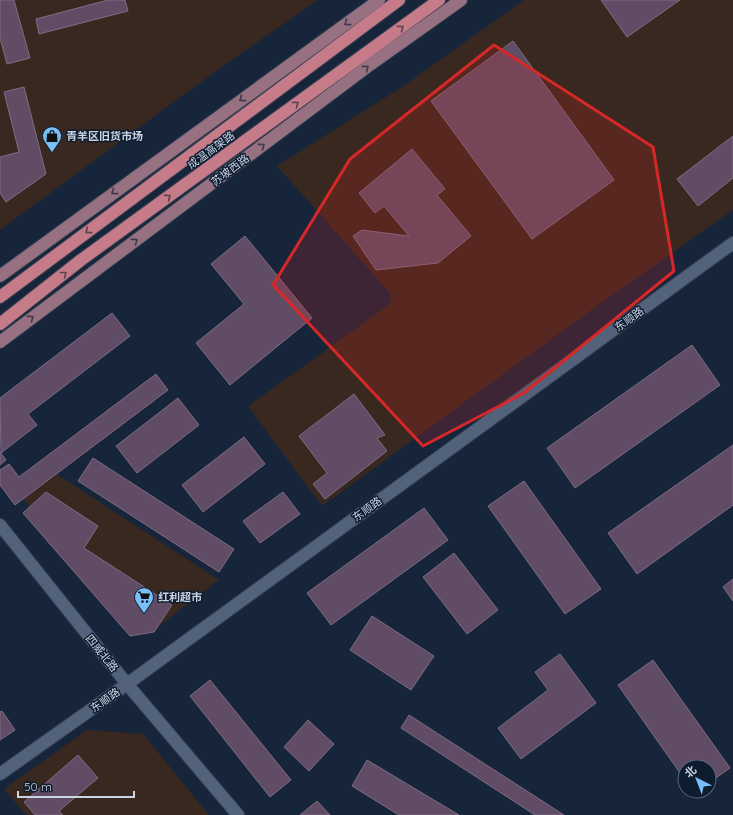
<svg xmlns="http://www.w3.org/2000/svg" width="733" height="815" font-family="Quicksand,'Noto Sans SC',sans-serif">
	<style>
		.commercial { fill: #39281f }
		.building { fill: #604d65; stroke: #7f6b84 }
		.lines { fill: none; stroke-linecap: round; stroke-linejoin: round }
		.street-casing { stroke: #374153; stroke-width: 14 }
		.primary-casing { stroke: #374153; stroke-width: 14 }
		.highway-casing { stroke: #374153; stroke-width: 14 }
		.street { stroke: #51627a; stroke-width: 12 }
		.primary { stroke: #977182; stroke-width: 12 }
		.highway { stroke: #c67b88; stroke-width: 12 }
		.oneway { stroke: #3e3a4d }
		.oneway2 { stroke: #584253 }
		.marked { fill: #d62828; fill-opacity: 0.2; stroke: #d62828; stroke-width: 3; stroke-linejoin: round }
		.labels { text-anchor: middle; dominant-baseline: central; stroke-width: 3; stroke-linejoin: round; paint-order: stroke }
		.poi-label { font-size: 11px; font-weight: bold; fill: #cbd4e3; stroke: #0e1c30; text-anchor: start }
		.street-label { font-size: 11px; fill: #cbd4e3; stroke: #0e1c30 }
	</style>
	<rect width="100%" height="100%" fill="#17253a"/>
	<g class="commercial">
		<polygon points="0,0 318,0 209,76 0,230"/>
		<polygon points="524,0 733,0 733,210 580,318 322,506 248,406 390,304 391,294 277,166 402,87"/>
		<polygon points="49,463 58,475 219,580 160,625 124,629 14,487"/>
		<polygon points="87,730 143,734 209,815 26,815 4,789"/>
	</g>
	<g class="building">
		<polygon points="0,0 14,0 30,58 7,64 0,38"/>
		<polygon points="108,0 125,0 128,11 39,34 36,19"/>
		<polygon points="601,0 680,0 627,37"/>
		<polygon points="513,41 614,180 532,239 431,101"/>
		<polygon points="24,87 46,174 6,202 0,193 0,157 19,152 4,92"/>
		<polygon points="733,136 733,178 698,206 677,179"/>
		<polygon points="412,149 445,189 437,195 471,236 438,263 376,270 353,236 362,230 409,236 384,206 375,213 359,193"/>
		<polygon points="245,236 312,318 230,385 196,343 244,304 211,264"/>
		<polygon points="112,313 130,336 28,414 37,425 1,453 0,398"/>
		<polygon points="692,345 720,385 575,488 547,448"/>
		<polygon points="156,374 168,390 15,505 0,485 0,470 9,464 19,477"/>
		<polygon points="354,394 385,435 377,438 387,451 325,499 313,484 327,473 299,436"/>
		<polygon points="178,398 199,425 137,473 116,446"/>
		<polygon points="244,437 265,464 203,512 182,485"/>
		<polygon points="733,445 733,505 637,574 608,533"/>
		<polygon points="0,452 6,460 0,465"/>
		<polygon points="93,458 234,549 219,572 78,481"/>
		<polygon points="524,481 601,589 565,614 488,506"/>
		<polygon points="46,492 98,526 84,548 172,605 154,632 130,636 23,513"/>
		<polygon points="283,492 300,514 260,543 243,521"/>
		<polygon points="424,508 448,540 331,625 307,593"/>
		<polygon points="454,553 498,610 467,634 423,577"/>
		<polygon points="733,579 733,601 723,587"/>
		<polygon points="372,616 434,656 411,690 350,650"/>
		<polygon points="560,654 596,703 521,759 498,728 548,690 535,672"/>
		<polygon points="653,660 730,768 709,783 709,767 685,767 685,780 618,685"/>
		<polygon points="210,680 291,780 270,797 190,696"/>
		<polygon points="2,711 15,730 0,740 0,712"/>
		<polygon points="409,715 564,815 535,815 401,728"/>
		<polygon points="308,720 334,744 309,771 284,747"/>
		<polygon points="78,755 98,778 59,811 63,815 35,815 24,802"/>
		<polygon points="367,760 459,815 399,815 352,786"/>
		<polygon points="317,801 330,815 300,815"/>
	</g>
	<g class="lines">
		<g class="street-casing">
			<g id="street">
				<polyline points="0,525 127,684 238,815"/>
				<polyline points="0,774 127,684 733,243"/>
			</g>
		</g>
		<g class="primary-casing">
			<g id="primary">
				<polyline points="0,276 379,0"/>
				<polyline points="0,342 371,64 461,0"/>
			</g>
		</g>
		<g class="highway-casing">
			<g id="highway">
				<polyline points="0,297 399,0"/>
				<polyline points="0,324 81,260 439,0"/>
			</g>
		</g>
		<use href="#street" class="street"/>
		<use href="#primary" class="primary"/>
		<use href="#highway" class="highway"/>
	</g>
	<defs><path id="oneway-chevron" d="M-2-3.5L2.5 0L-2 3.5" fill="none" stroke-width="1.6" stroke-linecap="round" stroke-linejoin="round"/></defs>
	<g class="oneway">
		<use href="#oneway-chevron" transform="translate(347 23) rotate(144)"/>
		<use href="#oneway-chevron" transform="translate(366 68) rotate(-37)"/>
		<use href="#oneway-chevron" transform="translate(242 99) rotate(144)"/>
		<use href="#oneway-chevron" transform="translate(262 146) rotate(-37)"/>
		<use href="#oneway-chevron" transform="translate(114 192) rotate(144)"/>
		<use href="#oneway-chevron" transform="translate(135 241) rotate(-37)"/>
		<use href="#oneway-chevron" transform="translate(31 318) rotate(-37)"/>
	</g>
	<g class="oneway2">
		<use href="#oneway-chevron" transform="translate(401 28) rotate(-36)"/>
		<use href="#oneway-chevron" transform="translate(296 104) rotate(-36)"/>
		<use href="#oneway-chevron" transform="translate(168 197) rotate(-36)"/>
		<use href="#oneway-chevron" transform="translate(88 231) rotate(143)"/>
		<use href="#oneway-chevron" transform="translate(64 274) rotate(-38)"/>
	</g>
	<path class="marked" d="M494,45L653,147L674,271L524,393L423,446L273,285L350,159Z"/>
	<defs>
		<g id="shop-pin" transform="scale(1)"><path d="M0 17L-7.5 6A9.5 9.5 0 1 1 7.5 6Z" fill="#78bff7" stroke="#0e1c30"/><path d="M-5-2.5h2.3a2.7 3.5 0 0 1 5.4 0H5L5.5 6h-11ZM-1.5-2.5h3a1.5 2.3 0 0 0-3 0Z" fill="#111"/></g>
		<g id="supermarket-pin" transform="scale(1)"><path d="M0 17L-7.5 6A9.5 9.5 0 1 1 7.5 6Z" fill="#78bff7" stroke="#0e1c30"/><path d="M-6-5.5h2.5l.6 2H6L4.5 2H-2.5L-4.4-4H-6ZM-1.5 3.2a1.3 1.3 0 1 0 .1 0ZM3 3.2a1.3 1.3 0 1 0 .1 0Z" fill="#111"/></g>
	</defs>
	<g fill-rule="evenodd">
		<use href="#shop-pin" x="52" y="136"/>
		<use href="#supermarket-pin" x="144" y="597"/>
	</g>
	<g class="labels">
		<g class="poi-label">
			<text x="66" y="136">青羊区旧货市场</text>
			<text x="158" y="597">红利超市</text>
		</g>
		<g class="street-label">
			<text transform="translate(211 150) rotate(-36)">成温高架路</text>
			<text transform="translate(230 170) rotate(-37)">苏坡西路</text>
			<text transform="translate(629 319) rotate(-36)">东顺路</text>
			<text transform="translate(367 509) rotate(-36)">东顺路</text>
			<text transform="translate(102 653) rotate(51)">四威北路</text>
			<text transform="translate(105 700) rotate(-35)">东顺路</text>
		</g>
	</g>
	<g transform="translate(697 779) rotate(318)"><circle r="19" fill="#0e1c30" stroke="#5a6678"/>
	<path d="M0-3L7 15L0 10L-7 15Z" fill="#78bff7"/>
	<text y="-6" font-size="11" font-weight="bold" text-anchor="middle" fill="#cbd4e3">北</text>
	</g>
	<path d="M18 791v6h116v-6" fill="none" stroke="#cbd4e3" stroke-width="2"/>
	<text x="24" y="791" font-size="12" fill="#cbd4e3" stroke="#0e1c30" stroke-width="3" paint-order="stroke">50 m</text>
</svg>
